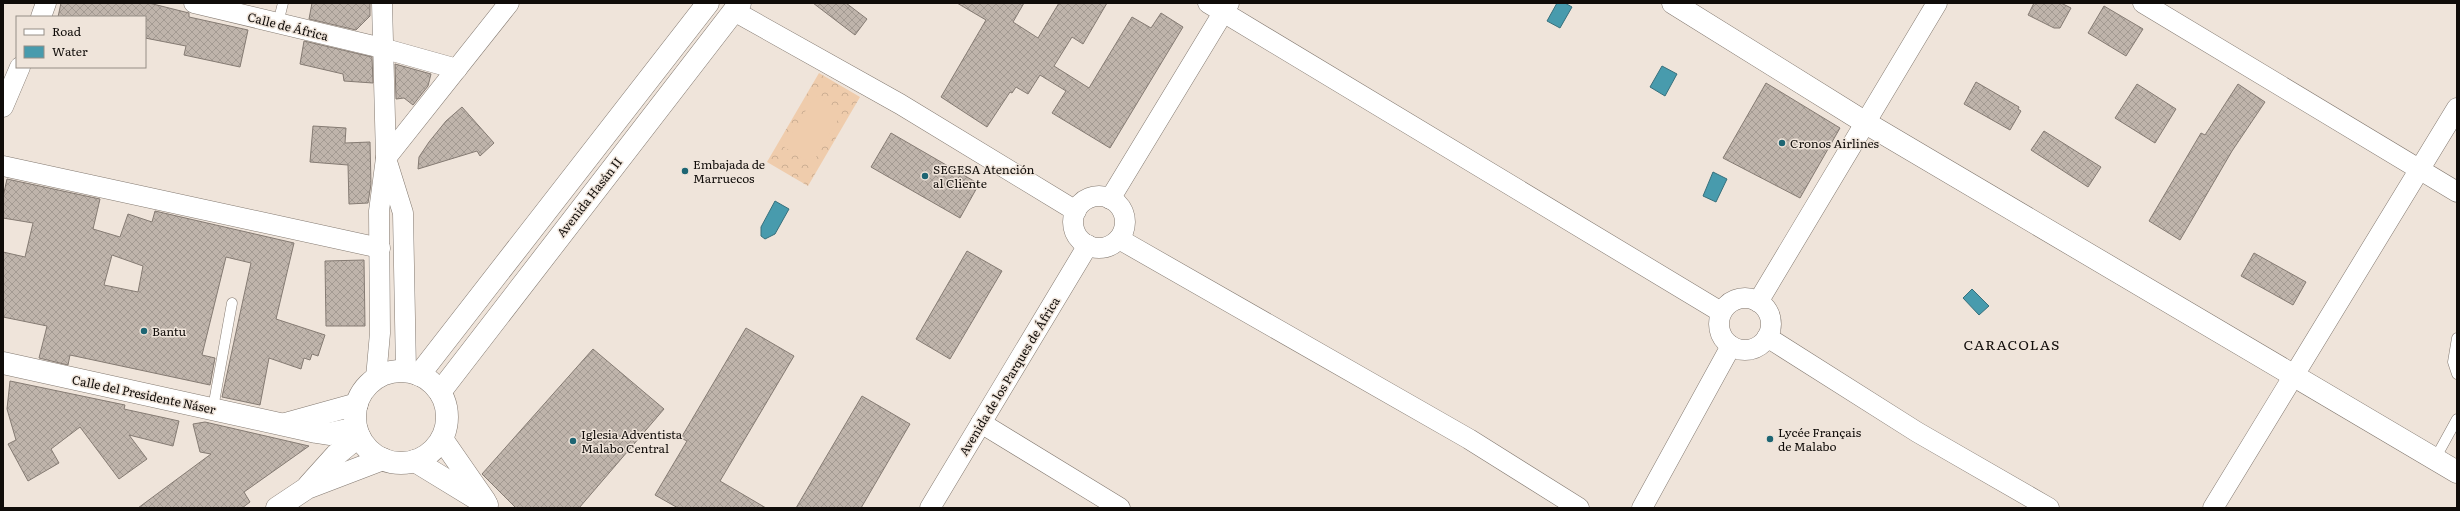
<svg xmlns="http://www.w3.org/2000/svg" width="2460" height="511" font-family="Literata,serif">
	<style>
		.forest { fill: url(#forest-crowns) }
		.pitch { fill: #efccac }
		.water { fill: #489bad; stroke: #37707c }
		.building { fill: url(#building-cross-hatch); stroke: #857b73; fill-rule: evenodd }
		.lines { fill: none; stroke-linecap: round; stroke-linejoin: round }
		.lane-casing { stroke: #837970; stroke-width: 11 }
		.street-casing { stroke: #837970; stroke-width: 21 }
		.secondary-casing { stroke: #837970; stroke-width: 23 }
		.primary-casing { stroke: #837970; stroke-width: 23 }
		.lane { stroke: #fff; stroke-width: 10 }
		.street { stroke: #fff; stroke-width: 20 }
		.secondary { stroke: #fff; stroke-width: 22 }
		.primary { stroke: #fff; stroke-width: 22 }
		.poi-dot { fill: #1d6573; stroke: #efe4da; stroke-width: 1.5 }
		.labels { text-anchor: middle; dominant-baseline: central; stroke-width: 3; stroke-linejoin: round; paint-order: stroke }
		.street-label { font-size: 12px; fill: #100c09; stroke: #efe4da }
		.poi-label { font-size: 12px; fill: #100c09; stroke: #efe4da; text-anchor: start }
		.quarter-label { font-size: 14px; letter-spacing: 1px; fill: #100c09; stroke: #efe4da }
	</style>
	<defs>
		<pattern id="forest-crowns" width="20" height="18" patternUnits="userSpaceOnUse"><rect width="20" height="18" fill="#efccac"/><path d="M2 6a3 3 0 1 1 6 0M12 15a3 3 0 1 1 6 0" fill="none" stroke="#ccae93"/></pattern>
		<pattern id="building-cross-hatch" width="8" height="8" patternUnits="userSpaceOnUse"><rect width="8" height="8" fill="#bfb4ab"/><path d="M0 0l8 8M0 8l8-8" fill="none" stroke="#a39a92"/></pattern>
	</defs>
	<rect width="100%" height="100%" fill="#efe4da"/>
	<polygon class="forest" points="819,73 860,97 808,186 767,162"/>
	<polygon class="pitch" points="815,95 842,112 812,164 784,147"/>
	<g class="water">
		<polygon points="1557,3 1565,3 1572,7 1560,28 1547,21"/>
		<polygon points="1662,66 1677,74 1665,96 1650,87"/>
		<polygon points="1713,172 1727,179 1716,202 1703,196"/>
		<polygon points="775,201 789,209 775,234 765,239 761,236 761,227"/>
		<polygon points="1972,289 1989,306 1979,315 1963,298"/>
	</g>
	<g class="building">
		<polygon points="61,3 149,3 189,13 189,17 248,30 240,67 184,55 186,46 145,38 145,17 58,17"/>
		<polygon points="312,3 370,3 370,16 356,30 309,19"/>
		<polygon points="813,3 846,3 867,19 855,35"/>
		<polygon points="957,3 1024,3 1013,22 1038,38 1059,3 1107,3 1083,44 1072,37 1054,66 1089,88 1132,17 1151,28 1161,13 1183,27 1110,148 1052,113 1066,91 1040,75 1028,94 1016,87 1012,93 1010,92 987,127 941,97 986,20"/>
		<polygon points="2034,3 2061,3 2071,8 2060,28 2054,28 2028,15"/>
		<polygon points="2104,6 2143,29 2126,56 2088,33"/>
		<polygon points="304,41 372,57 373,83 344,81 343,74 300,64"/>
		<polygon points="395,64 431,74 428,86 413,105 404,98 396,99"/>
		<polygon points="1976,82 2019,107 2018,109 2021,111 2010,130 1964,104"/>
		<polygon points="1766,83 1840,128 1800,198 1723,158"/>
		<polygon points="2137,84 2176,109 2155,143 2115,118"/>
		<polygon points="2238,84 2265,102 2232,151 2180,240 2149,221 2201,133 2205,135"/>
		<polygon points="462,107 494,143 480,156 477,151 418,169 419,157 429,142 446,121"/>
		<polygon points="313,126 346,128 345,143 370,142 371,184 368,203 349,204 348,165 310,162"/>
		<polygon points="2044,131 2101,167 2088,187 2031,150"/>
		<polygon points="891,133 979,184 960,218 871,167"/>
		<path d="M7,179L100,199L93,229L120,237L128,214L152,222L155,211L294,243L276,319L325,335L318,356L312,354L310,360L304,358L301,369L269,358L260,405L222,397L251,263L226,257L202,355L215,358L210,385L70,355L68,365L39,358L47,326L3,317V252L25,257L33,223L3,218V197ZM112,255L143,266L138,292L104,285Z"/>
		<polygon points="967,251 1002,271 950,359 916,339"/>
		<polygon points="2254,253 2306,282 2293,305 2241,276"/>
		<polygon points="364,260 365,326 326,326 325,261"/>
		<polygon points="746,328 794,356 720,481 766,508 678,508 655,495 687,441 681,438"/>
		<polygon points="593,349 664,409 579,508 516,508 482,474"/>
		<polygon points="10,381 125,405 124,409 179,421 173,446 129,435 147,459 119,479 80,427 51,449 59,463 28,481 8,444 16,440 7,409"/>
		<polygon points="862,396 910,424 861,508 796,508"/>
		<polygon points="205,422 309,446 244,492 250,502 242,508 138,508 211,454 200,452 193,424"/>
	</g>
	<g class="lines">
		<g class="lane-casing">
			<g id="lane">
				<polyline points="278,23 283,3"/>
				<polyline points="2457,338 2453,362 2457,374"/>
				<polyline points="213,408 232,303"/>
				<polyline points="2435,459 2457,419"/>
			</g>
		</g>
		<g class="street-casing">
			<g id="street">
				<polyline points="194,3 382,48 457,69"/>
				<polyline points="1208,3 1721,312"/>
				<polyline points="2143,3 2457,192"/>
				<polyline points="734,11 900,104 1076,211"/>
				<polyline points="41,17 46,3"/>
				<polyline points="3,107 20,67"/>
				<polyline points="386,158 509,3"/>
				<polyline points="388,165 403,213 406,371"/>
				<polyline points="3,166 380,248"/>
				<circle cx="1099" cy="222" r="26"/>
				<polyline points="1110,199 1229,3"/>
				<polyline points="1119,239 1469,439 1579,508"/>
				<circle cx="1745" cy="324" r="26"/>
				<polyline points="1758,302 1937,3"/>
				<polyline points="1767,337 1917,432 2049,508"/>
				<polyline points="376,378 380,333 379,211 386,158 382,3"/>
				<polyline points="981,423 1120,508"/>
				<polyline points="930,508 1088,245"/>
				<polyline points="1642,508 1731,346"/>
				<polyline points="2213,508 2457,108"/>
			</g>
		</g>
		<g class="secondary-casing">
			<g id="secondary">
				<polyline points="1673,3 1866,123 2457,472"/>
				<polyline points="3,363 316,432 329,434 356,428"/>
				<polyline points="285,424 357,404"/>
				<polyline points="309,485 336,455 359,436"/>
				<polyline points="277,508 307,488 383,459"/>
			</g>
		</g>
		<g class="primary-casing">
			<g id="primary">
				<circle cx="401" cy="417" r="46"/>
				<polyline points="419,375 708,3"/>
				<polyline points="440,392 740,3"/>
				<polyline points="442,439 485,501"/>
				<polyline points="415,461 487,505"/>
			</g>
		</g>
		<use href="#lane" class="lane"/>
		<use href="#street" class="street"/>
		<use href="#secondary" class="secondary"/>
		<use href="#primary" class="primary"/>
	</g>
	<g class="poi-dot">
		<circle cx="1782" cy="143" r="4"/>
		<circle cx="685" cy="171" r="4"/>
		<circle cx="925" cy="176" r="4"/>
		<circle cx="144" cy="331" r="4"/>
		<circle cx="1770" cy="439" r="4"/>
		<circle cx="573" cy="441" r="4"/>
	</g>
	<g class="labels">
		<g class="street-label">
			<text transform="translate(288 26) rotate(14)">Calle de África</text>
			<text transform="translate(589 197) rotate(-52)">Avenida Hasán II</text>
			<text transform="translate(1009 376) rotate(-59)">Avenida de los Parques de África</text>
			<text transform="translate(144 394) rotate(12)">Calle del Presidente Náser</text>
		</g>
		<g class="poi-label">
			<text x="1790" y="143">Cronos Airlines</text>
			<text x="693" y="164">Embajada de<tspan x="693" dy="14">Marruecos</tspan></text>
			<text x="933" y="169">SEGESA Atención<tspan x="933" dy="14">al Cliente</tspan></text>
			<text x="152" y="331">Bantu</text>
			<text x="1778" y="432">Lycée Français<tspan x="1778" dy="14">de Malabo</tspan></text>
			<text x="581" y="434">Iglesia Adventista<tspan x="581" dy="14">Malabo Central</tspan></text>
		</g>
		<g class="quarter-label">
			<text x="2012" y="344">CARACOLAS</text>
		</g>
	</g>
	<rect width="2460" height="511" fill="none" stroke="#100c09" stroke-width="8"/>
	<rect x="16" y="16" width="130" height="52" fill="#efe4da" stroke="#968e86"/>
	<rect x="24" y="29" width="20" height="6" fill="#ffffff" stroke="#968e86"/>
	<text x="52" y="36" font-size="12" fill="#100c09">Road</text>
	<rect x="24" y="46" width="20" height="12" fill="#489bad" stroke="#968e86"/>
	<text x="52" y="56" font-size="12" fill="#100c09">Water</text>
</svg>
